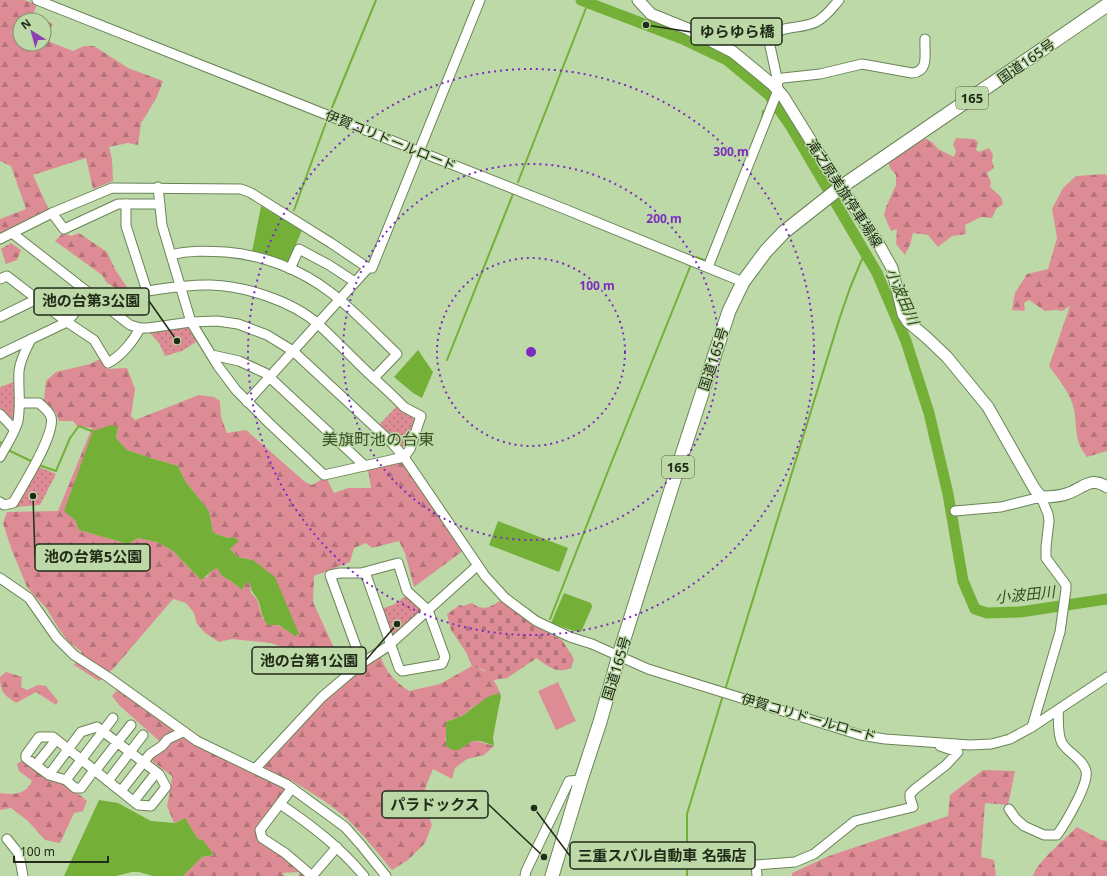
<svg xmlns="http://www.w3.org/2000/svg" width="1107" height="876" font-family="'Noto Sans','Noto Sans JP',sans-serif">
	<style>
		.green { fill: url(#green-dots) }
		.forest { fill: url(#forest-firs); fill-rule: evenodd }
		.cemetery { fill: url(#cemetery-stones) }
		.pitch { fill: #dd8c95 }
		.water { fill: #74b037 }
		.lines { fill: none; stroke-linecap: round; stroke-linejoin: round }
		.stream { stroke: #74b037; stroke-width: 2 }
		.river { stroke: #74b037; stroke-width: 11 }
		.minor-casing { stroke: #6a8456; stroke-width: 11 }
		.major-casing { stroke: #6a8456; stroke-width: 13 }
		.highway-casing { stroke: #6a8456; stroke-width: 15 }
		.minor { stroke: #fff; stroke-width: 9 }
		.major { stroke: #fff; stroke-width: 11 }
		.highway { stroke: #fff; stroke-width: 13 }
		.ring { fill: none; stroke: #7b2cbf; stroke-width: 2; stroke-dasharray: 2 4 }
		.labels { text-anchor: middle; dominant-baseline: central; stroke-width: 3; stroke-linejoin: round; paint-order: stroke }
		.shield { fill: #bdd9a8; stroke: #4f5f43; stroke-width: 1 }
		.shield-label { font-size: 13px; font-weight: bold; fill: #202b18 }
		.street-label { font-size: 14px; fill: #202b18; stroke: #bdd9a8 }
		.water-label { font-size: 15px; font-style: italic; fill: #324a1b; stroke: #bdd9a8 }
		.quarter-label { font-size: 16px; fill: #395024; stroke: #bdd9a8 }
		.centre { fill: #7b2cbf; stroke: #bdd9a8; stroke-width: 2 }
		.ring-label { font-size: 12px; text-anchor: middle; font-weight: bold; fill: #7b2cbf; stroke: #bdd9a8; stroke-width: 3; stroke-linejoin: round; paint-order: stroke }
		.leader { fill: none; stroke: #202b18; stroke-width: 1.5 }
		.callout-dot { fill: #202b18; stroke: #bdd9a8; stroke-width: 1.5 }
		.callout { fill: #bdd9a8; stroke: #202b18; stroke-width: 1.5 }
		.callout-label { font-size: 15px; text-anchor: middle; font-weight: bold; fill: #202b18 }
	</style>
	<defs>
		<pattern id="green-dots" width="8" height="8" patternUnits="userSpaceOnUse"><rect width="8" height="8" fill="#dd8c95"/><path d="M2 2h.1M6 6h.1" fill="none" stroke="#b37379" stroke-width="1.8" stroke-linecap="round"/></pattern>
		<pattern id="forest-firs" width="22" height="20" patternUnits="userSpaceOnUse"><rect width="22" height="20" fill="#dd8c95"/><path d="M5 1l3.5 6h-7zM16 11l3.5 6h-7z" fill="#b37379"/></pattern>
		<pattern id="cemetery-stones" width="16" height="16" patternUnits="userSpaceOnUse"><rect width="16" height="16" fill="#dd8c95"/><path d="M2 7V4a2 2 0 0 1 4 0v3zM10 15v-3a2 2 0 0 1 4 0v3z" fill="#b37379"/></pattern>
	</defs>
	<rect width="100%" height="100%" fill="#bdd9a8"/>
	<g class="green">
		<polygon points="186,326 192,329 199,340 182,351 165,356 159,343 149,332"/>
		<polygon points="16,381 15,419 9,420 0,407 0,387"/>
		<polygon points="398,405 415,418 416,421 407,446 401,448 379,425"/>
		<polygon points="37,466 56,474 40,505 14,507"/>
		<polygon points="406,596 421,607 420,612 393,637 381,609 393,605"/>
	</g>
	<g class="forest">
		<path d="M0,0H24L37,4L33,15L53,24L48,34L50,42L73,51L84,46H94L128,68L163,81L156,99L141,123L138,145L128,143L109,147L112,159L113,181L93,189L86,158L33,175L49,210L0,234V219L26,209L11,166L0,161ZM20,20H44V44H20Z"/>
		<polygon points="956,138 974,139 978,142 976,150 979,152 989,148 993,154 992,161 994,168 987,173 991,182 990,187 1001,197 1003,204 996,209 992,218 981,217 965,225 966,234 952,236 938,247 928,235 913,233 910,245 905,255 896,244 897,229 891,231 884,215 886,207 896,185 896,175 890,168 888,162 916,141 927,139 933,143 938,149 954,157 956,151 953,144"/>
		<path d="M1105,174L1107,176V451L1087,457C1073,438 1078,430 1074,410C1071,393 1059,380 1049,366L1070,306L1062,311L1056,310L1045,311L1029,300L1024,303L1025,311L1012,310L1015,293L1027,274L1048,269L1057,238L1052,209L1063,188L1076,176Z"/>
		<polygon points="63,233 71,236 79,233 107,252 116,271 135,299 107,283 102,275 55,241"/>
		<polygon points="11,243 21,250 17,260 6,264 1,249"/>
		<path d="M100,359L107,369L127,368L135,389L131,416L135,420L199,395L214,397L220,401L221,417L227,433L246,430L305,482L312,485L326,477L334,493L348,488H371L368,469L399,462L403,464L464,550L414,587L405,553L399,541L372,548L366,543L354,548L350,562L314,576L313,602L344,670L333,675L318,667L300,647L287,650L282,647L271,643L232,639L219,642L205,633L197,624L194,613L186,603L173,599L114,668L99,681L74,665L82,652L68,641L59,629L47,609L27,587L11,548L3,523L7,512L58,511L92,428L77,426L73,421H59L56,413L44,400L46,381L56,372L90,364ZM118,428L116,438L127,450L151,458L178,466L185,481L209,511L213,533L238,541L230,549L238,557L253,560L295,636L287,629L263,619L257,599L251,593L250,584L246,582L242,590L231,581L222,576L217,567L212,569L207,577H198L173,551L157,542L138,538L128,544L79,530L75,520Z"/>
		<path d="M380,655C386,672 394,681 409,691L440,684L472,666C489,671 495,679 501,696L496,693L472,708L462,716L446,722L447,732L445,740L471,742L477,741L494,746L484,755L467,759L455,768L452,779L433,769C421,798 421,796 432,825L425,843L408,860L392,870C377,852 363,834 347,819C330,803 310,792 291,780L286,786L287,790L257,830L306,876H299V872L282,873L285,876H183L202,857L214,855L198,839L185,818L174,823L167,806L171,787L172,776L151,760L159,751L166,747L119,705L112,696L118,689L255,773L325,698L349,681Z"/>
		<path d="M6,672L22,677L21,687L27,690L38,685L46,686L58,701L56,705L36,692L16,703C5,695 0,693 0,677Z"/>
		<path d="M24,759L67,784L87,801L83,811L74,813L60,843L45,840L28,821L11,808L0,810V793C13,795 26,795 32,781L19,771L17,764Z"/>
		<polygon points="983,770 1015,771 1008,805 985,803 981,857 994,860 996,876 792,876 792,873 829,856 948,816 950,795"/>
		<path d="M1077,827L1101,840L1107,841V876H1033C1036,863 1067,837 1077,827Z"/>
	</g>
	<path class="cemetery" d="M501,600L535,626L562,640L574,659L571,668C558,674 547,667 537,658L507,678L493,680L484,670L472,666L466,652L451,630L447,614L460,605L463,606L472,603C483,612 491,607 501,600Z"/>
	<polygon class="pitch" points="558,682 576,721 556,730 538,691"/>
	<g class="water">
		<polygon points="261,206 302,230 289,261 287,262 252,252"/>
		<polygon points="418,350 433,372 422,398 413,393 394,377"/>
		<path d="M111,425L118,427L116,438L127,450L151,458L178,466L185,481L209,511L213,533L228,538L234,537L239,541L230,549L238,557L253,560L275,577L299,634L295,636L279,625H268C260,616 262,607 257,598C252,591 252,593 250,584L246,582L242,590L231,581L222,576L217,568C211,570 207,576 201,580L173,551L157,542L138,538L128,544L79,530L75,520L64,511L93,431Z"/>
		<polygon points="498,521 568,548 559,572 489,545"/>
		<polygon points="564,593 591,603 592,607 581,632 574,631 551,623"/>
		<path d="M497,693L501,696L493,737L494,746C489,744 481,740 475,741C462,743 461,757 446,746V722L462,716L486,698Z"/>
		<polygon points="99,800 118,803 151,821 175,823 185,818 198,839 203,840 214,855 202,857 183,876 153,876 139,872 132,872 116,876 64,876"/>
	</g>
	<g class="lines">
		<g class="stream">
			<polyline points="331,110 376,0"/>
			<polyline points="762,120 763,111"/>
			<polyline points="518,182 588,3"/>
			<polyline points="294,210 327,120"/>
			<polyline points="696,257 707,261 707,260"/>
			<polyline points="447,360 513,194"/>
			<polyline points="0,442 2,444"/>
			<polyline points="10,451 31,461"/>
			<polyline points="39,465 56,471 70,438 79,426 94,432"/>
			<polyline points="550,619 610,466 690,267"/>
			<polyline points="725,690 840,317 850,288 865,252"/>
			<polyline points="687,876 687,814 723,695"/>
		</g>
		<polyline class="river" points="581,0 683,39 727,60 769,95 790,125 877,273 906,341 929,413 948,494 963,581 975,609 987,613 1020,612 1107,599"/>
		<g class="minor-casing">
			<g id="minor">
				<polyline points="37,0 562,208 743,282"/>
				<path d="M777,81L783,78L820,74L862,64L912,73C930,72 924,52 925,39"/>
				<path d="M126,204V226L147,291C168,288 189,284 211,285C245,286 292,301 318,324C332,337 346,351 360,365C374,379 390,392 404,407L421,416L410,449L404,457L324,475L269,423L236,390L218,366L191,322L162,225L158,187"/>
				<polyline points="52,213 64,229 118,204 160,204"/>
				<polyline points="12,233 130,325 140,328 148,328 191,322 217,321 238,324 267,335 293,351 392,443 404,457 485,576 505,598 536,621 570,637 592,644 648,669 860,735 885,739 970,745 991,744 999,742 1010,739 1032,727 1107,677"/>
				<polyline points="0,239 52,213 112,188 241,189 251,193 331,243 368,268 372,268 480,0"/>
				<path d="M171,255C189,250 208,251 226,252C263,255 300,269 330,292C354,310 375,333 397,354L374,378"/>
				<path d="M708,267L778,90L777,78L770,46L772,35C784,25 802,29 816,22C826,17 832,8 839,0"/>
				<polyline points="290,269 299,249 329,265 355,282"/>
				<path d="M0,279L7,276L67,322L94,340L108,363C121,356 133,342 140,328"/>
				<polyline points="0,317 37,299"/>
				<polyline points="0,354 67,322 90,294"/>
				<polyline points="212,355 239,361 265,373 365,466"/>
				<polyline points="247,402 368,268"/>
				<polyline points="0,414 14,429"/>
				<path d="M0,457C6,446 15,433 18,421C21,403 18,388 19,371C20,360 26,350 31,339"/>
				<path d="M0,502L4,505L13,503C22,487 56,434 51,417C49,411 43,407 39,403H20"/>
				<polyline points="955,511 1001,507 1041,497 1048,514 1049,521 1046,547 1046,558 1066,585 1066,589 1060,632 1032,727"/>
				<polyline points="0,578 29,598 57,638 74,655 108,677 197,741 286,784 345,827 361,845 386,876"/>
				<polyline points="362,663 330,575 340,573 361,573 398,563 407,591 428,610 445,657 442,664 402,671 399,668 365,572"/>
				<polyline points="36,765 56,740"/>
				<polyline points="255,769 322,697 362,663 387,647 477,566"/>
				<polyline points="49,775 81,732 97,727 159,774 166,787 151,806 138,805 53,737 39,737 26,755 26,758 49,775 66,780 75,788 81,788 92,773 95,771 131,725"/>
				<polyline points="66,780 113,718"/>
				<polyline points="108,781 143,735"/>
				<polyline points="292,788 260,830 262,838 285,853 312,876"/>
				<polyline points="121,791 150,754 162,746 168,739 183,732"/>
				<polyline points="134,801 156,773"/>
				<path d="M280,804C311,825 340,847 364,876"/>
				<path d="M1009,809L1016,819L1024,826L1044,835H1057C1065,824 1089,784 1086,771C1083,759 1068,753 1062,743C1057,734 1059,720 1058,710"/>
				<polyline points="7,839 19,854 23,876"/>
				<polyline points="312,876 337,847"/>
				<polyline points="525,876 526,871 569,781 581,780"/>
				<polyline points="757,876 756,865 795,862 814,854 855,821 913,807 910,798 910,794 915,789 946,765 958,752 940,746"/>
			</g>
		</g>
		<g class="major-casing">
			<path id="major" d="M638,0L651,14L688,29L733,52L772,84L783,96L819,154L878,243L892,268L903,314L908,322L926,337L947,357L988,407L1034,488L1041,497C1050,497 1062,496 1069,493C1083,488 1091,476 1107,487"/>
		</g>
		<g class="highway-casing">
			<polyline id="highway" points="552,876 581,780 600,722 619,655 679,464 729,311 743,282 766,251 784,232 841,187 1107,5"/>
		</g>
		<use href="#minor" class="minor"/>
		<use href="#major" class="major"/>
		<use href="#highway" class="highway"/>
	</g>
	<g class="ring">
		<circle cx="531" cy="352" r="94"/>
		<circle cx="531" cy="352" r="188"/>
		<circle cx="531" cy="352" r="283"/>
	</g>
	<g class="labels">
		<g class="shield">
			<rect x="956" y="87" width="32" height="22" rx="3"/>
			<rect x="662" y="456" width="32" height="22" rx="3"/>
		</g>
		<g class="shield-label">
			<text x="972" y="98">165</text>
			<text x="678" y="467">165</text>
		</g>
		<g class="street-label">
			<text transform="translate(1026 61) rotate(-35)">国道165号</text>
			<text transform="translate(391 140) rotate(22)">伊賀コリドールロード</text>
			<text transform="translate(845 193) rotate(57)">滝之原美旗停車場線</text>
			<text transform="translate(713 359) rotate(-72)">国道165号</text>
			<text transform="translate(616 668) rotate(-73)">国道165号</text>
			<text transform="translate(809 717) rotate(16)">伊賀コリドールロード</text>
		</g>
		<g class="water-label">
			<text transform="translate(903 296) rotate(66)">小波田川</text>
			<text transform="translate(1025 594) rotate(-6)">小波田川</text>
		</g>
		<g class="quarter-label">
			<text x="378" y="439">美旗町池の台東</text>
		</g>
	</g>
	<circle cx="531" cy="352" r="6" class="centre"/>
	<g class="ring-label">
		<text x="731" y="156">300 m</text>
		<text x="664" y="223">200 m</text>
		<text x="597" y="290">100 m</text>
	</g>
	<path class="leader" d="M646 25L691 32M177 341L149 301M33 496L35 557M397 624L366 660M544 857L488 804M534 808L570 856"/>
	<g class="callout-dot">
		<circle cx="646" cy="25" r="4"/>
		<circle cx="177" cy="341" r="4"/>
		<circle cx="33" cy="496" r="4"/>
		<circle cx="397" cy="624" r="4"/>
		<circle cx="544" cy="857" r="4"/>
		<circle cx="534" cy="808" r="4"/>
	</g>
	<g class="callout">
		<rect x="691" y="18" width="91" height="27" rx="4"/>
		<rect x="34" y="288" width="115" height="27" rx="4"/>
		<rect x="35" y="544" width="115" height="27" rx="4"/>
		<rect x="252" y="647" width="114" height="27" rx="4"/>
		<rect x="382" y="791" width="106" height="27" rx="4"/>
		<rect x="570" y="842" width="185" height="27" rx="4"/>
	</g>
	<g class="callout-label">
		<text x="737" y="37">ゆらゆら橋</text>
		<text x="91" y="306">池の台第3公園</text>
		<text x="93" y="562">池の台第5公園</text>
		<text x="309" y="666">池の台第1公園</text>
		<text x="435" y="810">パラドックス</text>
		<text x="662" y="861">三重スバル自動車 名張店</text>
	</g>
	<g transform="translate(32 32) rotate(323)"><circle r="19" fill="#bdd9a8" stroke="#7e936e"/>
	<path d="M0-3L7 15L0 10L-7 15Z" fill="#8b40b2"/>
	<text y="-6" font-size="11" font-weight="bold" text-anchor="middle" fill="#202b18">N</text>
	</g>
	<path d="M14 856v6h94v-6" fill="none" stroke="#202b18" stroke-width="2"/>
	<text x="20" y="856" font-size="12" fill="#202b18" stroke="#bdd9a8" stroke-width="3" paint-order="stroke">100 m</text>
</svg>
